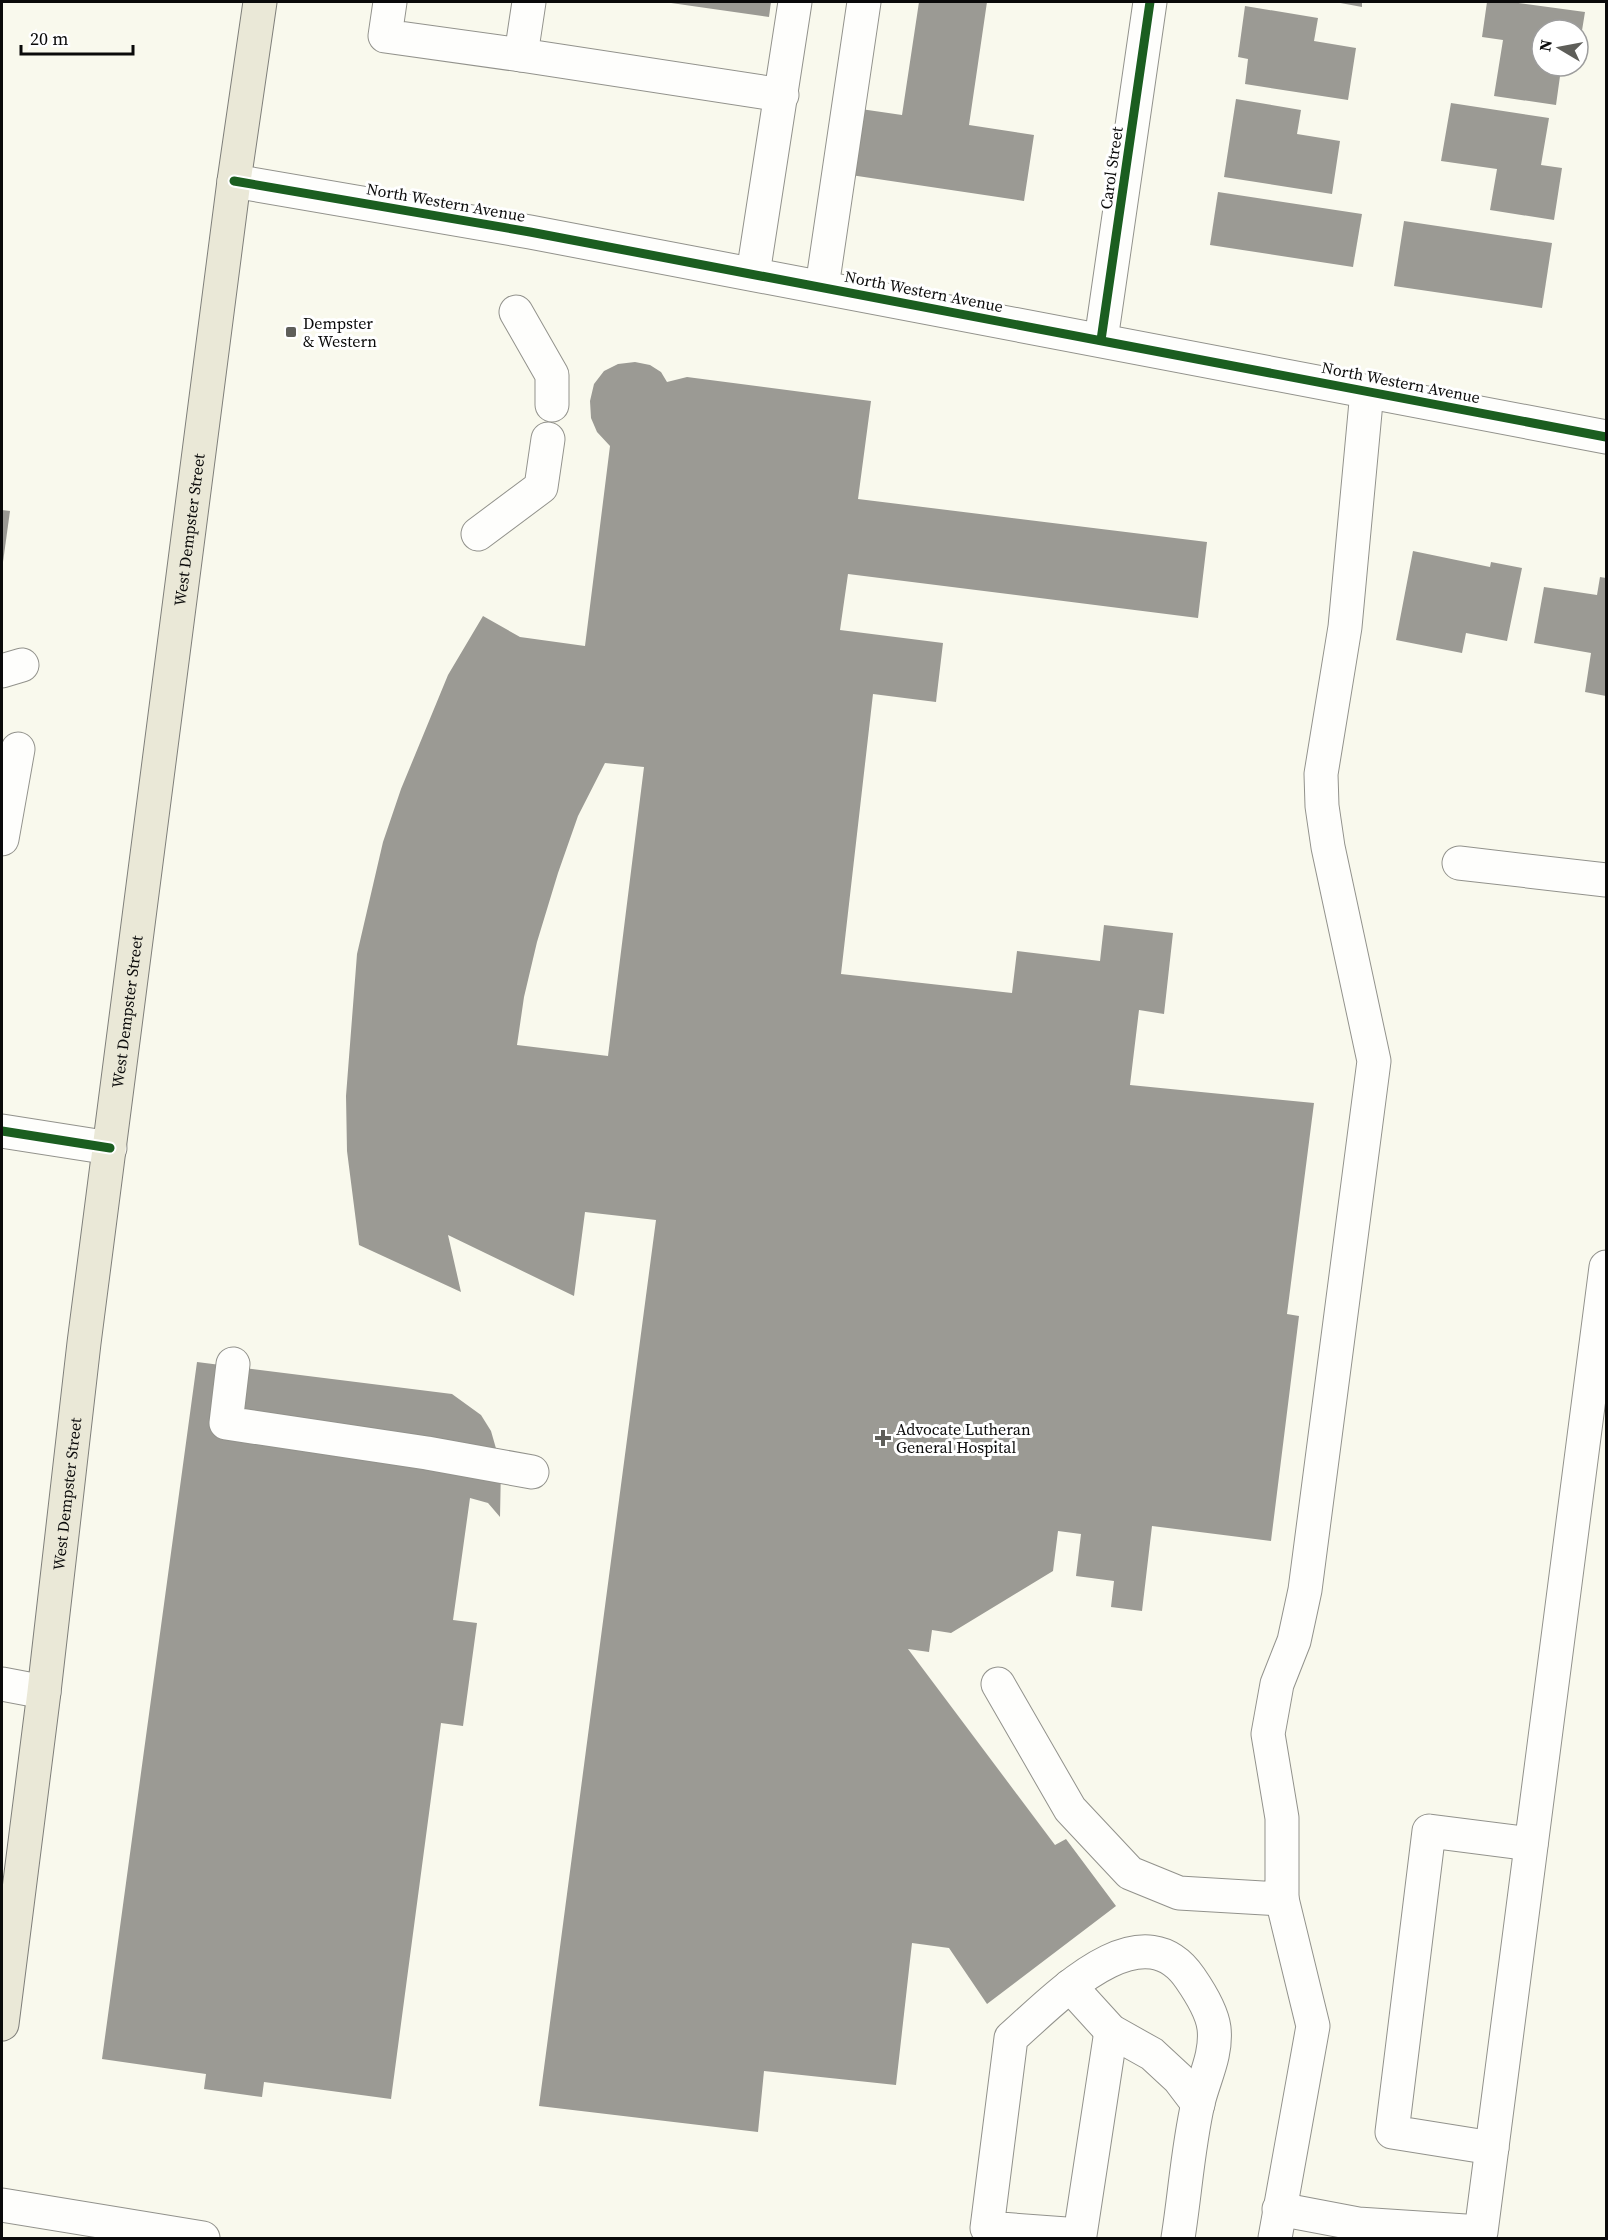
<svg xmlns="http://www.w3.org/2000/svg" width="1608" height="2240" font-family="'Source Serif 4',serif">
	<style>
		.building { fill: #9b9a94; fill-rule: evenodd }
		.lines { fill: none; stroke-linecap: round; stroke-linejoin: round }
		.minor-casing { stroke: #92928c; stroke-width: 35 }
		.major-casing { stroke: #7f7f7a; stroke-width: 35 }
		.minor { stroke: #fefefc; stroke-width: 33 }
		.major { stroke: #eae8d7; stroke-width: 33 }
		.cycleway-casing { stroke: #fff; stroke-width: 13 }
		.cycleway { stroke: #1b5e20; stroke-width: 9 }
		.poi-dot { fill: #5e5e59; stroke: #fff; stroke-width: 2 }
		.labels { text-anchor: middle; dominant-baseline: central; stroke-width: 6; stroke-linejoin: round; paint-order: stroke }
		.street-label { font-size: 16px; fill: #0a0a0a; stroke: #fff }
		.poi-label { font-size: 16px; fill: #0a0a0a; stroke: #fff; text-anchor: start }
	</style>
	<rect width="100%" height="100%" fill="#f9f9ed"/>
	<g class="building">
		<polygon points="664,2 771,2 769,17"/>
		<polygon points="919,2 987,2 969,125 1034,135 1024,201 844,174 854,108 902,115"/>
		<polygon points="1335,2 1362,2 1362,7"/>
		<polygon points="1487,2 1511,2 1585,12 1579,49 1578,30 1542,30 1542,66 1577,66 1576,72 1561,69 1556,105 1494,96 1503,40 1482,37"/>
		<polygon points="1245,6 1318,18 1314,41 1356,48 1348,100 1245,84 1248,59 1238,57"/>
		<polygon points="1236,99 1301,110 1297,134 1340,141 1332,194 1224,177"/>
		<polygon points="1451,103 1549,118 1541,165 1562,168 1554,220 1490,210 1497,169 1441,161"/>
		<polygon points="1218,192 1362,214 1353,267 1210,245"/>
		<polygon points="1404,221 1552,243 1542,308 1394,286"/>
		<path d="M635,362L650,365L661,372L667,382L687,377L871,401L858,499L1207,542L1198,618L848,574L840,630L943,643L936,702L873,694L841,974L1012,993L1017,951L1100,961L1104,925L1173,933L1164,1014L1139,1010L1130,1085L1314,1103L1287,1314L1299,1316L1271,1541L1152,1526L1142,1611L1111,1607L1114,1581L1076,1576L1081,1534L1058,1531L1053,1571L951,1633L932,1630L929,1652L908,1649L1055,1845L1066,1839L1116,1906L987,2004L949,1948L912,1943L896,2085L764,2071L758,2132L539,2106L656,1220L585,1212L574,1296L448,1235L461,1292L359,1245L347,1151L346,1096L357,954L383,842L401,789L448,675L483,616L520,637L585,646L610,446L597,432L591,418L590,401L594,384L604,371L618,364ZM605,763L644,767L608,1056L517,1045L524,997L537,942L558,873L578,816Z"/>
		<polygon points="2,510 10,511 3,562 2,562"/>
		<polygon points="1413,551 1490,567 1491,562 1522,568 1507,641 1466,633 1462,653 1396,640"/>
		<polygon points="1600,577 1606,578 1606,696 1585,692 1591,653 1534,643 1544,587 1597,595"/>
		<polygon points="197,1362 452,1394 481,1415 491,1431 501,1466 500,1517 488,1503 470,1498 453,1620 477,1623 463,1726 441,1723 391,2099 264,2082 262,2097 204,2089 206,2074 102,2059"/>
	</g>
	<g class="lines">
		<g class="minor-casing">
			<g id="minor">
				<polyline points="390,2 385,36 521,55"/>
				<polyline points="529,2 521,55 782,95"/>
				<polyline points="234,181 530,232 1606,437"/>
				<polyline points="753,274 795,2"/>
				<polyline points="822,287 864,2"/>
				<polyline points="516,312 552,375 552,405"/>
				<polyline points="1101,340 1150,2"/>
				<polyline points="478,534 541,487 548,439"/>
				<polyline points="2,671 22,665"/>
				<polyline points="2,839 18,749"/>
				<polyline points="1459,863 1606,880"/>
				<polyline points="2,1131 110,1148"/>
				<polyline points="233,1364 226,1423 427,1453 532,1472"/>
				<polyline points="2,1684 44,1692"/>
				<polyline points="998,1684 1070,1809 1130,1873 1179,1893 1282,1899 1282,1818 1268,1734 1277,1684 1294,1641 1305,1590 1374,1061 1328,847 1322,806 1321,774 1345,627 1367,391"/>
				<polyline points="1070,1986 1111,2031 1152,2054 1179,2079 1198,2104"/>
				<path d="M1111,2031L1080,2235L987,2228L1011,2038C1053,2001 1141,1906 1190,1978C1199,1991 1212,2012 1214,2028C1217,2055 1204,2078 1198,2103C1188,2147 1185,2194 1178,2238"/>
				<polyline points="1492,2148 1392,2132 1429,1831 1531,1844"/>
				<polyline points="2,2205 203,2238"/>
				<polyline points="1279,2209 1358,2224 1481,2232 1606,1267"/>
				<polyline points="1275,2238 1313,2026 1282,1899"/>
			</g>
		</g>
		<g class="major-casing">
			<g id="major">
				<path id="s1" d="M2,2024L44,1692L84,1343L234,181L260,2"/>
			</g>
		</g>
		<use href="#minor" class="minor"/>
		<use href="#major" class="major"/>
		<g class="cycleway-casing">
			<g id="cycleway">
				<polyline points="234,181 530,232 1606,437"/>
				<polyline points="1101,340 1150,2"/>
				<polyline points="2,1131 110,1148"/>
			</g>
		</g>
		<use href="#cycleway" class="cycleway"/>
	</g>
	<g class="poi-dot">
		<rect x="285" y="326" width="12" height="12" rx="3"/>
		<path d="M880 1429h6v6h6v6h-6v6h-6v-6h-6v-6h6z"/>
	</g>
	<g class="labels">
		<g class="street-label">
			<text transform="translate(1111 168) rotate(-82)">Carol Street</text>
			<text transform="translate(446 202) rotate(10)">North Western Avenue</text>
			<text transform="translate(924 291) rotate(11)">North Western Avenue</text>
			<text transform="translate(1401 382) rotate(11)">North Western Avenue</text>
			<text stroke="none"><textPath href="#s1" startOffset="1506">West Dempster Street</textPath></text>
			<text stroke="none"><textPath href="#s1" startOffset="1020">West Dempster Street</textPath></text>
			<text stroke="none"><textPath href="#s1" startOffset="534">West Dempster Street</textPath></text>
		</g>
		<g class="poi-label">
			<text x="303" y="323">Dempster<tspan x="303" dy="18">&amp; Western</tspan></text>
			<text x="896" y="1429">Advocate Lutheran<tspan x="896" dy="18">General Hospital</tspan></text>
		</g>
	</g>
	<rect width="1608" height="2240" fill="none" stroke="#0a0a0a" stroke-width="6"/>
	<g transform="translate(1560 48) rotate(280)"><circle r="28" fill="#ffffff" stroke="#9d9d9d" stroke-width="1.5"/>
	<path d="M0-4.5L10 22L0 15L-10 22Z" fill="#5e5e59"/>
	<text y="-9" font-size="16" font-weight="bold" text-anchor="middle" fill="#0a0a0a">N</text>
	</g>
	<path d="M21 45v9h112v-9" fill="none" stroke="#0a0a0a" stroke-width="3"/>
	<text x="30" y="45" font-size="18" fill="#0a0a0a" stroke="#ffffff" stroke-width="4.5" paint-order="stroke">20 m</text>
</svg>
